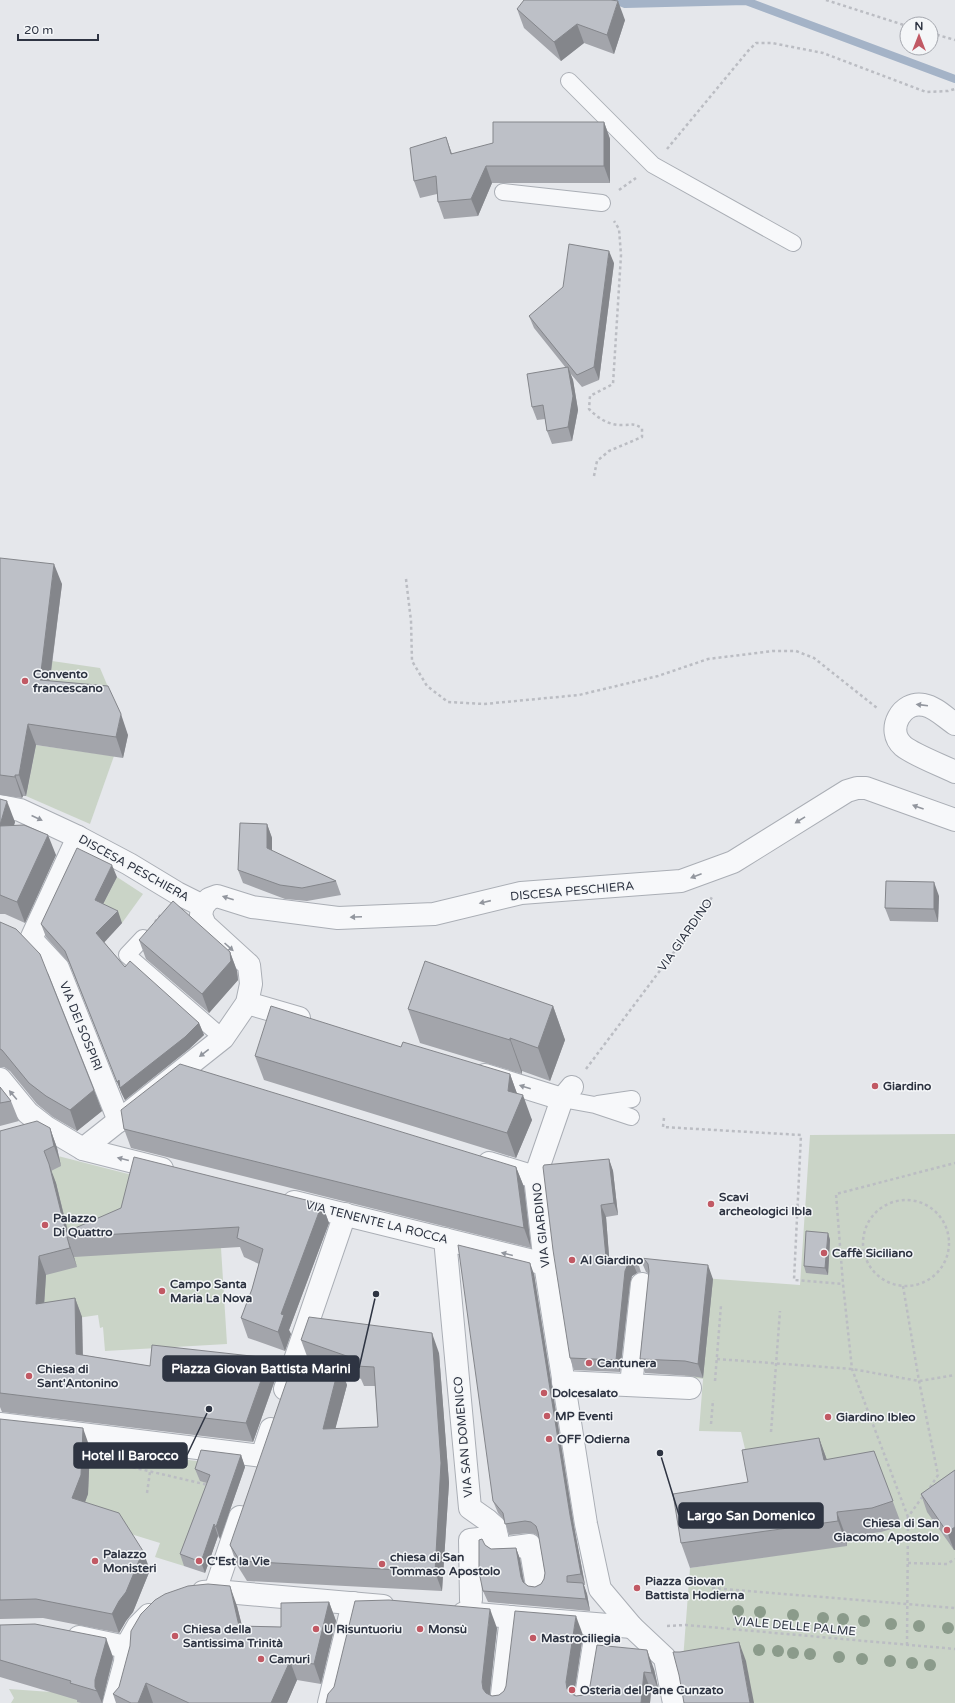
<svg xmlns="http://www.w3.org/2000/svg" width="955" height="1703" font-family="'Varela Round',sans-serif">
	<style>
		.green { fill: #cad4c7 }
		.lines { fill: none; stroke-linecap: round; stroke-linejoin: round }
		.stream { stroke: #a4b3c7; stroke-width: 8 }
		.service-casing { stroke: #aaaeb5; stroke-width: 18 }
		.pedestrian-casing { stroke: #aaaeb5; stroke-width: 24 }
		.minor-casing { stroke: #aaaeb5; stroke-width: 24 }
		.tertiary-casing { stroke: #aaaeb5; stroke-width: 24 }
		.path { stroke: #bbbdc3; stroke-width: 2.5; stroke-dasharray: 3 3; stroke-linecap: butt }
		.service { stroke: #f7f8fa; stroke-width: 16 }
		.pedestrian { stroke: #f7f8fa; stroke-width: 22 }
		.minor { stroke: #f7f8fa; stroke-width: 22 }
		.tertiary { stroke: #f7f8fa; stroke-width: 22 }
		.tree { fill: #8b9b8b }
		.wall { fill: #a3a5ab; fill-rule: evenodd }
		.shaded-wall { fill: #84868b }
		.building { fill: #bdc0c7; stroke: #84868b }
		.oneway { fill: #92969e }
		.poi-dot { fill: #c15964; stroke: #f4f6f8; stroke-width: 1.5 }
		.labels { text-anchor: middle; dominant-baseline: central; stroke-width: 3; stroke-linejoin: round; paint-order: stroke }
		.poi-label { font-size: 12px; font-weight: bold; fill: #2e3442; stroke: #f4f6f8; text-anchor: start }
		.street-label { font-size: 12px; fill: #2e3442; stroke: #f4f6f8 }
		.leader { fill: none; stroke: #2e3442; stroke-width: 1.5 }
		.callout-dot { fill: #2e3442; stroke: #f4f6f8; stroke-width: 1.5 }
		.callout { fill: #2e3442; stroke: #2e3442; stroke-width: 1.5 }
		.callout-label { font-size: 13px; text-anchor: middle; font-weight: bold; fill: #fff }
	</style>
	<rect width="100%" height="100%" fill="#e5e7eb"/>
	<g class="green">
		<polygon points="52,661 100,668 116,706 47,701"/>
		<polygon points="36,745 114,756 90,824 26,796"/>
		<polygon points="117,877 143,894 122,923 99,912"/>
		<polygon points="955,1134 955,1703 754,1703 682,1673 690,1568 847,1545 846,1537 881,1532 751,1474 741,1432 699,1431 703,1379 685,1376 690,1328 689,1277 800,1285 810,1135"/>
		<polygon points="58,1156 140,1177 221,1248 227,1344 105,1351 103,1327 100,1328 98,1315 43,1323 51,1171"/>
		<polygon points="90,1448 205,1462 214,1486 184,1566 155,1557 160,1543 79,1518 71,1470 89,1472"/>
		<polygon points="79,1686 83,1703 11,1703 14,1698 9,1689 51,1692"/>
	</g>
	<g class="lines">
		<polyline class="stream" points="615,0 625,4 746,1 955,79"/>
		<g class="service-casing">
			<g id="service">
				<polyline points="569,81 653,165 793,243"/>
				<polyline points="503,192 602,203"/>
				<polyline points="143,938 127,955 223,1038"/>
				<polyline points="562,1099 595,1105 631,1117"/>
				<polyline points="598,1104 632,1099"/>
			</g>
		</g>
		<g class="pedestrian-casing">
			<g id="pedestrian">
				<polyline points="497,1537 499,1549 530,1545 537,1586"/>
				<polyline points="215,1591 240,1517"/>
				<polyline points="203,1592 215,1591 383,1606"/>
				<polyline points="471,1600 470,1540 497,1537 495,1527 487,1520"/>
				<polyline points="464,1613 632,1627"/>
				<polyline points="79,1637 126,1647 138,1626 149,1615"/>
				<polyline points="114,1703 125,1662 126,1647"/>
				<polyline points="329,1703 353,1603"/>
				<polyline points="501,1703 511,1617"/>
				<polyline points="585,1703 597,1625"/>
			</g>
		</g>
		<g class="minor-casing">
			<g id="minor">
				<path d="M955,724C946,718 935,707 924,705C902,700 885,730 903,746C914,755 941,765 955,772"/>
				<polyline points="0,806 20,810 78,837 129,864 177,893 203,906"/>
				<polyline points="78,837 31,939 58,968 119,1121"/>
				<polyline points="247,1003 299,1018"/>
				<polyline points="485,1075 562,1099"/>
				<polyline points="83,1149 223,1038 247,1003 251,984 249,965 205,925 201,915 203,906 209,899 217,896 252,907 338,918 434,914 521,893 681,881 733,862 847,791 857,788 866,788 955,820"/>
				<polyline points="489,1163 535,1177"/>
				<polyline points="445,1239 470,1508 487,1520"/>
				<polyline points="545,1264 535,1177 562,1099 572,1087"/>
				<polyline points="563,1382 690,1388"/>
				<polyline points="631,1385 642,1284"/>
				<polyline points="285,1389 345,1214"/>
				<polyline points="0,1424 262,1456 271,1429"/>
			</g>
		</g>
		<g class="tertiary-casing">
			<g id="tertiary">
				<polyline points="0,1079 28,1113 46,1127 83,1149 162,1169"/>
				<polyline points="294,1202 545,1264 586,1524 600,1589 632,1627 665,1658 674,1703"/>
			</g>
		</g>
		<g class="path">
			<polyline points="826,0 907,26"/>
			<polyline points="931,33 955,40"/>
			<polyline points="667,149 748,51 756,43 772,43 823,53 926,92 948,91 955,89"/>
			<polyline points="619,190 636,178"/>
			<path d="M594,476L597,461L609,451L642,437V428C633,423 633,425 624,425C609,426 598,418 589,409L590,396L613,384L621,255L619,229L614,221"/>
			<polyline points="406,579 411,621 412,661 427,686 448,702 484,704 579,695 658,676 708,659 773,651 796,651 814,658 877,708"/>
			<polyline points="155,922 162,913"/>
			<polyline points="586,1069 701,916 712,897"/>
			<polyline points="664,1118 663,1127 801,1135 794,1280 843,1284"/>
			<circle cx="906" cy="1243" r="43"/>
			<polyline points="903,1286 919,1381 938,1475 929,1489"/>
			<polyline points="717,1359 852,1369 919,1381 955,1375"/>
			<polyline points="715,1381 721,1305"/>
			<polyline points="711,1424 713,1400"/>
			<polyline points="771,1432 780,1311"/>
			<polyline points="127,1466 208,1485"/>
			<polyline points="147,1493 150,1472"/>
			<polyline points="908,1517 852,1369 843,1284 836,1194 955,1163"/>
			<polyline points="908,1563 947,1564 955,1559"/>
			<polyline points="712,1588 955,1608"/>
			<polyline points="667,1626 686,1625 955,1649"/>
			<polyline points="907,1645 908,1517 923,1496"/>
		</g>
		<use href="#service" class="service"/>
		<use href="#pedestrian" class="pedestrian"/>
		<use href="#minor" class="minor"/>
		<use href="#tertiary" class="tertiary"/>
	</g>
	<g class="tree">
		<circle cx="738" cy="1611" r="6"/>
		<circle cx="760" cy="1612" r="6"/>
		<circle cx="793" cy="1615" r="6"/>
		<circle cx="823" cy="1618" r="6"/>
		<circle cx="843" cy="1619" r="6"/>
		<circle cx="864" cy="1621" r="6"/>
		<circle cx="891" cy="1624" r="6"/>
		<circle cx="919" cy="1626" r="6"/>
		<circle cx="948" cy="1628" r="6"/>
		<circle cx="759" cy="1650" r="6"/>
		<circle cx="778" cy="1651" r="6"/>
		<circle cx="793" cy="1653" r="6"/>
		<circle cx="810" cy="1654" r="6"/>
		<circle cx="839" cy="1657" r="6"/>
		<circle cx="862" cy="1659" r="6"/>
		<circle cx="890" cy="1661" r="6"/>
		<circle cx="912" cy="1663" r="6"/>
		<circle cx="930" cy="1665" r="6"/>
	</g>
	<g class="wall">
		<polygon points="517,9 625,20 614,54 584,43 561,61 524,28"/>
		<polygon points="604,122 610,139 610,183 492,183 478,216 444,219 438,202 437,194 420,198 414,181 452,154"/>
		<polygon points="614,263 599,380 582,387 570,373 573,380 578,410 572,441 552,444 547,431 545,419 537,420 532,407 566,368 534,328 529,316"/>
		<polygon points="0,558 62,584 50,681 128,735 123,758 36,745 26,796 23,796 22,798 0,795"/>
		<polygon points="0,799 15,822 14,825 56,855 25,923 5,914 0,914"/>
		<polygon points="267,824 272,838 272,851 336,881 341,895 307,901 285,899 243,883 238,870"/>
		<polygon points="117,877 103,904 122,923 104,942 125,967 199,1023 204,1035 189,1049 125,1100 122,1094 69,963 46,937 41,924"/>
		<polygon points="939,896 938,922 890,921 885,908"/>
		<polygon points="0,922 94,1090 102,1111 77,1131 53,1117 37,1104 10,1071 4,1067 0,1067"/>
		<polygon points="139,940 230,952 237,971 238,980 209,1013 146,959"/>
		<polygon points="553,1006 565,1040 550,1081 522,1071 522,1074 420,1043 408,1009"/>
		<polygon points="401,1047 510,1074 517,1094 532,1120 516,1158 264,1080 255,1056"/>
		<polygon points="0,1087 11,1101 19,1121 0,1126"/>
		<polygon points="50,1128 57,1148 61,1166 51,1171 56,1183 68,1231 322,1204 329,1223 289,1330 291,1334 285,1351 248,1338 241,1318 252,1289 259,1264 244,1257 240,1247 74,1257 77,1267 46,1275 44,1303 75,1298 82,1317 83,1355 150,1366 276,1377 253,1442 2,1412 0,1407 0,1131"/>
		<polygon points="124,1129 516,1167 524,1187 531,1248 131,1148"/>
		<polygon points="609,1159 613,1171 618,1215 606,1217 609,1257 637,1260 641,1272 637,1273 632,1276 630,1283 620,1372 574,1370 570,1358"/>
		<polygon points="828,1233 830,1240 828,1275 806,1273 804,1266"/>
		<polygon points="640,1258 713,1279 703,1378 691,1376 645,1373 640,1359 649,1274 646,1272"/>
		<polygon points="534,1274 574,1526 585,1585 584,1585 587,1594 590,1611 488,1602 483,1591 485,1545 491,1549 516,1548 520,1559 524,1583 528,1586 535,1587 541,1584 544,1579 545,1573 539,1537 535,1534 529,1533 509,1535 505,1521 498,1513 493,1501"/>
		<path d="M301,1340L439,1353L449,1483L442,1591L247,1581L237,1565L230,1545L319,1363L308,1359ZM342,1371L361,1379L364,1386H375L378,1427L335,1429L347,1385Z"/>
		<polygon points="0,1419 90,1448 88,1494 85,1502 150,1570 133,1612 126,1621 119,1633 43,1618 0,1619"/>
		<polygon points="819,1438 827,1460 874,1451 902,1526 881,1532 846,1537 847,1546 690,1568 681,1543 748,1482"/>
		<polygon points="241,1455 245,1467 220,1539 218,1536 205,1573 184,1566 180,1554 207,1483 200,1481 195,1469"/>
		<polygon points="955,1470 955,1550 954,1550 927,1512 921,1494"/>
		<polygon points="329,1602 336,1621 321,1684 297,1680 287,1703 116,1703 113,1694 237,1606 242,1626 281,1627"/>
		<polygon points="0,1625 113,1657 113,1660 102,1700 102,1703 81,1703 77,1702 77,1700 0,1677"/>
		<polygon points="497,1628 489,1695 492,1696 499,1695 583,1635 574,1695 576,1696 583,1695 587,1692 590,1686 654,1669 659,1692 651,1691 650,1703 326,1703"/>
	</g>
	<g class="shaded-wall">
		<polygon points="618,1 625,20 614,54 607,35"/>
		<polygon points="577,24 584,43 561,61 554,42"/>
		<polygon points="604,122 610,139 610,183 604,166"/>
		<polygon points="446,137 452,154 451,154"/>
		<polygon points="486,166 492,183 478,216 471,199"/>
		<polygon points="609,251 614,263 599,380 594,367"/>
		<polygon points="568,367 573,380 578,410 572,441 568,427"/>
		<polygon points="54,564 62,584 47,701 40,680"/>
		<polygon points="121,714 128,735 123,758 116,737"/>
		<polygon points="28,724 36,745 26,796 19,775"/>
		<polygon points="15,775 23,796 22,798 15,777"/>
		<polygon points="7,801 15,822 7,847 0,827 0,825"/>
		<polygon points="267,824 272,838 272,862 267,848"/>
		<polygon points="48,835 56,855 25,923 17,902"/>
		<polygon points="112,865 117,877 99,912 95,900"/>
		<polygon points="934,882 939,896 938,922 934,909"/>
		<polygon points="118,911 122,923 101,946 96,933"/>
		<polygon points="230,952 237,971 238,980 209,1013 202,994"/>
		<polygon points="553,1006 565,1040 550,1081 538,1048"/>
		<polygon points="199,1023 204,1035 189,1049 125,1100 122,1094 117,1082"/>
		<polygon points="510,1038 522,1071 522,1074 510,1040"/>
		<polygon points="510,1074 519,1099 523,1095 532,1120 516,1158 507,1133 508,1091"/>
		<polygon points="94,1090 102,1111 77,1131 70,1110"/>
		<polygon points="50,1128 57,1148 61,1166 54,1146"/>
		<polygon points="609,1159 613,1171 618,1215 614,1203"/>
		<polygon points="49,1164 56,1183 69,1237 66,1232"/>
		<polygon points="516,1167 524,1187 531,1248 524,1228"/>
		<polygon points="322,1204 329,1223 289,1330 291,1334 285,1351 278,1332 281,1314"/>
		<polygon points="601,1205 606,1217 610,1268 606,1257"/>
		<polygon points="828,1233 830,1240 828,1275 825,1268"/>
		<polygon points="67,1237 74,1257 77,1267 70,1248"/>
		<polygon points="39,1256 46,1275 43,1323 36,1304"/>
		<polygon points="632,1261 637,1273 632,1276 630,1283 620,1372 616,1360 625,1271 628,1264"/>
		<polygon points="530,1263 534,1274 574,1526 585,1585 581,1574 570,1515"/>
		<polygon points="708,1265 713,1279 703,1378 698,1364"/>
		<polygon points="75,1298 82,1317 83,1373 76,1354"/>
		<polygon points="432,1333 439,1353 449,1483 442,1591 435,1572"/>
		<polygon points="269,1358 276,1377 253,1442 246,1423"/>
		<polygon points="339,1366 347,1385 330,1449 323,1429"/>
		<polygon points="83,1428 90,1448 88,1494 79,1518 72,1498"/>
		<polygon points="819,1438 828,1463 824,1460"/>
		<polygon points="241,1455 245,1467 220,1539 216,1527"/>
		<polygon points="837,1512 846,1537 847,1546 838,1521"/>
		<polygon points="214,1524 218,1536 205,1573 201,1562"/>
		<polygon points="955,1527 955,1550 954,1550 947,1532"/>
		<polygon points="516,1548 520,1559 525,1588 521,1577"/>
		<polygon points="143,1551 150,1570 133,1612 126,1621 119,1633 112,1614"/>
		<polygon points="583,1583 587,1594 590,1611 586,1599"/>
		<polygon points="230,1586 237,1606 247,1646 239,1626"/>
		<polygon points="329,1602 336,1621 321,1684 314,1664"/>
		<polygon points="490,1609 497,1628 489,1702 483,1689 482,1682"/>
		<polygon points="576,1616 583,1635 573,1701 567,1689 566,1682"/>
		<polygon points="106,1638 113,1657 102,1703 95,1687 95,1680"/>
		<polygon points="739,1642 746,1661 754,1703 750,1703"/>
		<polygon points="647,1650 654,1669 659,1692 652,1673"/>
		<polygon points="290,1661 297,1680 287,1703 271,1703"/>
		<polygon points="644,1672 651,1691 650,1703 641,1703"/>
		<polygon points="146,1683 153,1703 138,1703"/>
	</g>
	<g class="building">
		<polygon points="524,0 611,0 618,1 607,35 577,24 554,42 517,9"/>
		<polygon points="493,122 604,122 604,166 486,166 471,199 438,202 436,176 414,181 410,148 446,137 451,154 493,143"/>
		<polygon points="569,244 609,251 594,367 577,375 529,316 563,287"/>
		<polygon points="568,367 573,396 568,427 547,431 543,405 532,407 527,374"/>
		<polygon points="0,558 54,564 40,680 108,686 121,714 116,737 28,724 19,775 15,775 15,777 0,775"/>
		<polygon points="0,799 7,801 0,825"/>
		<polygon points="240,823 267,824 267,848 336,881 302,888 280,885 238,870"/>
		<polygon points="24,825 48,835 17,902 0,895 0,826"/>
		<polygon points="77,848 112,865 95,900 118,911 96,933 125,967 130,961 199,1023 185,1037 120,1088 119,1080 117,1082 65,951 41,924"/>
		<polygon points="886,881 934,882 934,909 885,908"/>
		<polygon points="173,901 230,952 231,961 202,994 139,940"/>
		<polygon points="0,922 16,929 40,954 94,1090 70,1110 46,1096 29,1083 2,1050 0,1049"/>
		<polygon points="425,961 553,1006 538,1048 510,1038 510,1040 408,1009"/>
		<polygon points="271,1006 401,1047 403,1042 510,1074 508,1091 523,1095 507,1133 255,1056"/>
		<polygon points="180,1064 516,1167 524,1228 124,1129 121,1110"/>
		<polygon points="0,1087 11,1101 0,1103"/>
		<polygon points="37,1121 50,1128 54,1146 44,1151 49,1164 66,1232 121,1208 134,1157 322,1204 281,1314 284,1315 278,1332 241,1318 252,1289 263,1249 237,1238 239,1227 67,1237 70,1248 39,1256 36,1304 75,1298 76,1354 150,1366 152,1345 269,1358 246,1423 0,1393 0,1131"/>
		<polygon points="609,1159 614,1203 601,1205 606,1257 637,1260 632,1261 628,1264 625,1271 616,1360 570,1358 553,1250 543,1167 544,1165"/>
		<polygon points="806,1231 828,1233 825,1268 804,1266"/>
		<polygon points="458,1245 530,1263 570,1515 581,1574 567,1576 567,1582 583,1583 586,1599 483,1591 479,1572 479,1540 482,1539 485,1545 491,1549 516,1548 521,1577 523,1582 528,1586 535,1587 541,1584 544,1579 545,1573 538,1532 536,1526 531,1522 525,1521 505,1524 503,1513 493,1501"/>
		<polygon points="640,1258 708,1265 698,1364 685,1361 640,1359 649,1271 648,1264 645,1260"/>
		<polygon points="309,1317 432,1333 441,1463 435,1572 240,1561 230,1545 294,1360 339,1366 323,1429 378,1427 374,1367 356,1366 358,1360 301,1340"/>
		<polygon points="0,1419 83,1428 81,1475 72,1498 119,1513 143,1551 126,1592 119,1601 112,1614 36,1599 0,1600"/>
		<polygon points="819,1438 824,1460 874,1451 893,1501 872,1508 837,1512 838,1521 681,1543 673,1494 748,1482 742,1450"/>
		<polygon points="201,1450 241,1455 216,1527 214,1524 201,1562 180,1554 210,1475 195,1469"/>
		<polygon points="955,1470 955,1527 947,1532 921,1494"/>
		<polygon points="208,1584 230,1586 239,1626 281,1627 281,1603 329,1602 314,1664 290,1661 271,1703 189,1703 146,1683 138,1703 131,1703 113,1694 119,1687 130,1646 131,1631 141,1614 155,1600 165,1594 188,1586"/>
		<polygon points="389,1600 490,1609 482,1682 483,1689 486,1693 492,1696 499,1695 504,1691 506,1686 515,1611 576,1616 566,1682 567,1689 570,1693 576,1696 583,1695 587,1692 590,1686 597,1645 647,1650 652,1673 644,1672 641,1703 326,1703 328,1694 334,1687 355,1601"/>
		<polygon points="35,1624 106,1638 106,1641 95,1680 95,1687 97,1691 70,1683 71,1681 0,1660 0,1625"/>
		<polygon points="739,1642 750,1703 684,1703 679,1675 673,1652 680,1652"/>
	</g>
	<defs><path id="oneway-solid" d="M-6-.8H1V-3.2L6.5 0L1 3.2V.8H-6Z"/></defs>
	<g class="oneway">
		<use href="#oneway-solid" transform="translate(922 705) rotate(-173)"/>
		<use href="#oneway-solid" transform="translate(918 807) rotate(-160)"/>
		<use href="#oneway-solid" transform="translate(37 818) rotate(25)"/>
		<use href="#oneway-solid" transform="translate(800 820) rotate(148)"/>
		<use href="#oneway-solid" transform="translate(696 876) rotate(159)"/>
		<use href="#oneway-solid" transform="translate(228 898) rotate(-162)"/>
		<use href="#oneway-solid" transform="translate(485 902) rotate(167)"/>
		<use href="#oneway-solid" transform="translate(356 917) rotate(177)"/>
		<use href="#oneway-solid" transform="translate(229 947) rotate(42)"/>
		<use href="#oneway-solid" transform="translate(204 1053) rotate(142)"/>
		<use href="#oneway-solid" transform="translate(525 1087) rotate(-163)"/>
		<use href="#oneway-solid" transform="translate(13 1095) rotate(-130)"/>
		<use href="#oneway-solid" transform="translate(123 1159) rotate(-166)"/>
		<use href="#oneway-solid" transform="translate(507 1254) rotate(-166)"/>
	</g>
	<g class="poi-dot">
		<circle cx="25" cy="681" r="4"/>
		<circle cx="875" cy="1086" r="4"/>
		<circle cx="711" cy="1204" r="4"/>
		<circle cx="45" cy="1225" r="4"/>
		<circle cx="824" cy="1253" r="4"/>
		<circle cx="572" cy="1260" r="4"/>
		<circle cx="162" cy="1291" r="4"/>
		<circle cx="589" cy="1363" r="4"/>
		<circle cx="29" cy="1376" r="4"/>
		<circle cx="544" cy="1393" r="4"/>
		<circle cx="547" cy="1416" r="4"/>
		<circle cx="828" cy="1417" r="4"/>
		<circle cx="549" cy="1439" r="4"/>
		<circle cx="947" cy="1530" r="4"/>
		<circle cx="95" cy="1561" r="4"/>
		<circle cx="199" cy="1561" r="4"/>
		<circle cx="382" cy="1564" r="4"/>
		<circle cx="637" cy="1588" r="4"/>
		<circle cx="316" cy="1629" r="4"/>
		<circle cx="420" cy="1629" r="4"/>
		<circle cx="175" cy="1636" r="4"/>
		<circle cx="533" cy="1638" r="4"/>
		<circle cx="261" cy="1659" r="4"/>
		<circle cx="572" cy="1690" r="4"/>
	</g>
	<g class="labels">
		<g class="poi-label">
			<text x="33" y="674">Convento<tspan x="33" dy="14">francescano</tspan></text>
			<text x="883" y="1086">Giardino</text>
			<text x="719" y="1197">Scavi<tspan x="719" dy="14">archeologici Ibla</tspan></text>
			<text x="53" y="1218">Palazzo<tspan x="53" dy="14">Di Quattro</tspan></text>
			<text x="832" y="1253">Caffè Siciliano</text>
			<text x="580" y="1260">Al Giardino</text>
			<text x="170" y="1284">Campo Santa<tspan x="170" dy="14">Maria La Nova</tspan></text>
			<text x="597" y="1363">Cantunera</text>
			<text x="37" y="1369">Chiesa di<tspan x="37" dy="14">Sant'Antonino</tspan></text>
			<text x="552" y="1393">Dolcesalato</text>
			<text x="555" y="1416">MP Eventi</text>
			<text x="836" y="1417">Giardino Ibleo</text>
			<text x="557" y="1439">OFF Odierna</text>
			<text x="939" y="1523" text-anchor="end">Chiesa di San<tspan x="939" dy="14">Giacomo Apostolo</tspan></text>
			<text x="103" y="1554">Palazzo<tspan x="103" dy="14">Monisteri</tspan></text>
			<text x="390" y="1557">chiesa di San<tspan x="390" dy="14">Tommaso Apostolo</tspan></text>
			<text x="207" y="1561">C'Est la Vie</text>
			<text x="645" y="1581">Piazza Giovan<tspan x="645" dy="14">Battista Hodierna</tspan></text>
			<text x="183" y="1629">Chiesa della<tspan x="183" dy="14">Santissima Trinità</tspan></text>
			<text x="324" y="1629">U Risuntuoriu</text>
			<text x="428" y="1629">Monsù</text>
			<text x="541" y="1638">Mastrociliegia</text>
			<text x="269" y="1659">Camuri</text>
			<text x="580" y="1690">Osteria del Pane Cunzato</text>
		</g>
		<g class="street-label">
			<text transform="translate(134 868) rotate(29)">DISCESA PESCHIERA</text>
			<text transform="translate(572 891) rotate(-5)">DISCESA PESCHIERA</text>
			<text transform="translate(685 935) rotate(-55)">VIA GIARDINO</text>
			<text transform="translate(81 1026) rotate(68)">VIA DEI SOSPIRI</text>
			<text transform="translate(377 1222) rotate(14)">VIA TENENTE LA ROCCA</text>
			<text transform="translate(541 1225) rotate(-96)">VIA GIARDINO</text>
			<text transform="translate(463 1437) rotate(-95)">VIA SAN DOMENICO</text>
			<text transform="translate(795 1626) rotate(5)">VIALE DELLE PALME</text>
		</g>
	</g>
	<path class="leader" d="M376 1294L359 1368M209 1409L187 1455M660 1453L679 1515"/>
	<g class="callout-dot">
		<circle cx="376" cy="1294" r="4"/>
		<circle cx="209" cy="1409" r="4"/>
		<circle cx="660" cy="1453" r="4"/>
	</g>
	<g class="callout">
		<rect x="163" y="1356" width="196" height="25" rx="4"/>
		<rect x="74" y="1443" width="113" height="25" rx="4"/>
		<rect x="679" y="1503" width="144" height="25" rx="4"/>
	</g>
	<g class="callout-label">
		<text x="261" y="1373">Piazza Giovan Battista Marini</text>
		<text x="130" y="1460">Hotel Il Barocco</text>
		<text x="751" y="1520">Largo San Domenico</text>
	</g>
	<g transform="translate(919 36)"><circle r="19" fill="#f4f6f8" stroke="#a5a8af"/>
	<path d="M0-3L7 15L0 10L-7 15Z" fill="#c15964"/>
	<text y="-6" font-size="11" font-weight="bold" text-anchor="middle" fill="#2e3442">N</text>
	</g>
	<path d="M18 34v6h80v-6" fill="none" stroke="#2e3442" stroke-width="2"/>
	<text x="24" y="34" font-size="12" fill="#2e3442" stroke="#f4f6f8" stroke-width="3" paint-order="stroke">20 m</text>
</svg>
